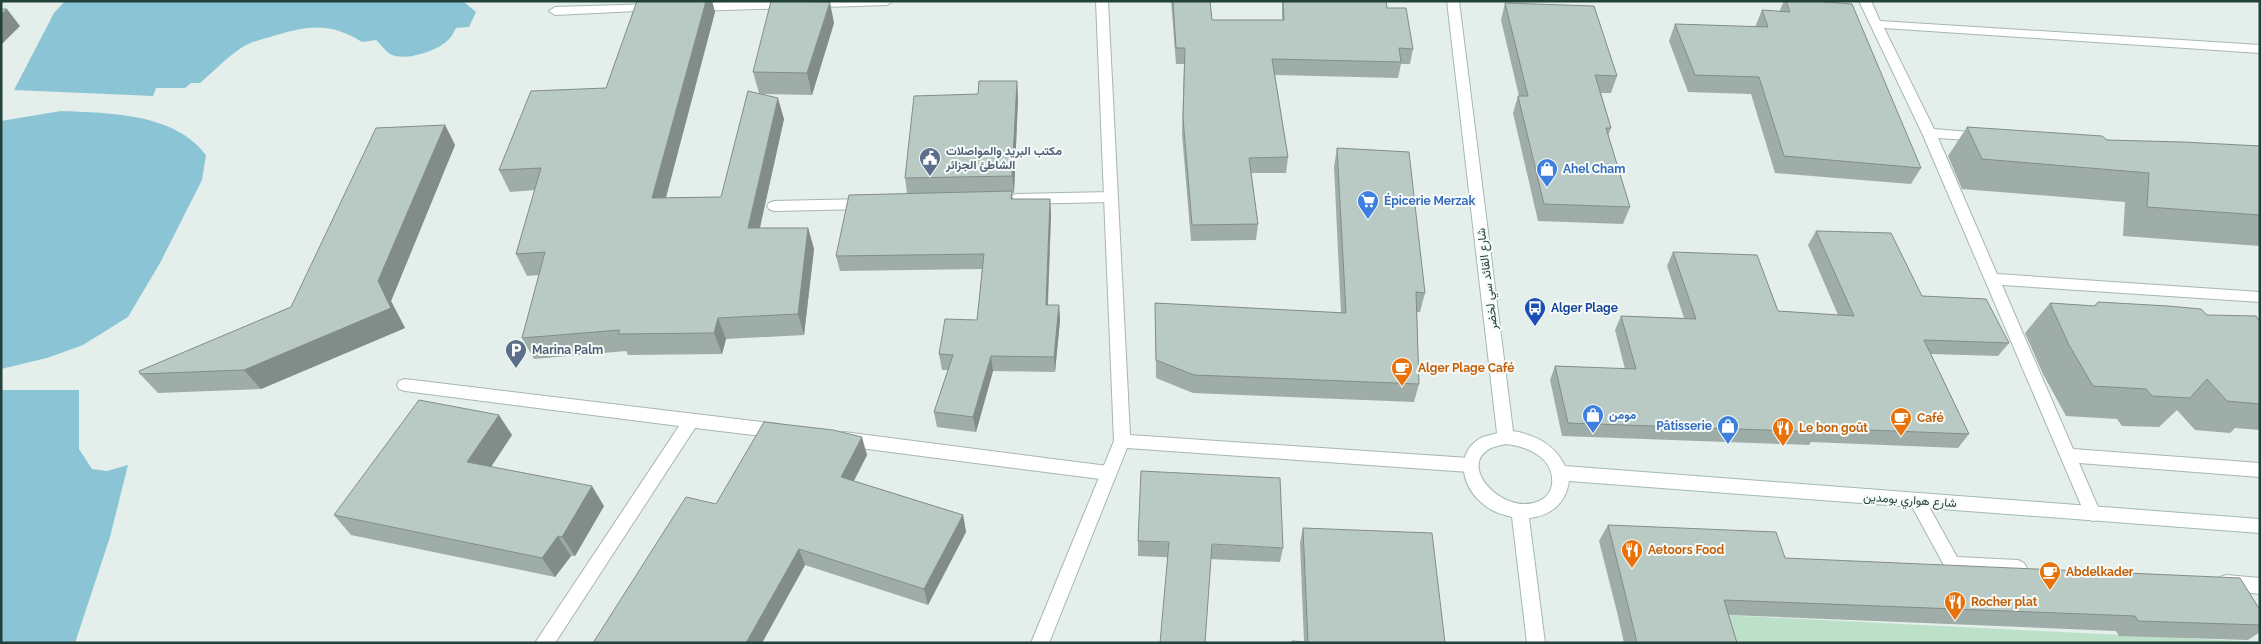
<svg xmlns="http://www.w3.org/2000/svg" width="2261" height="644" font-family="Raleway,Vazirmatn,sans-serif">
	<style>
		.green { fill: #bde0c8 }
		.water { fill: #8bc5d5 }
		.lines { fill: none; stroke-linecap: round; stroke-linejoin: round }
		.minor-casing { stroke: #a6b7b2; stroke-width: 2 }
		.tertiary-casing { stroke: #a6b7b2; stroke-width: 2 }
		.secondary-casing { stroke: #a2bab3; stroke-width: 2 }
		.minor { fill: #fff; fill-rule: evenodd }
		.tertiary { fill: #fff; fill-rule: evenodd }
		.secondary { fill: #fff; fill-rule: evenodd }
		.wall { fill: #9fada9 }
		.shaded-wall { fill: #828d89 }
		.building { fill: #b9c9c4; stroke: #828d89 }
		.labels { text-anchor: middle; dominant-baseline: central; stroke-width: 4; stroke-linejoin: round; paint-order: stroke }
		.service-label { font-size: 12px; font-weight: bold; fill: #4e5e75; stroke: #f5faf8; text-anchor: start }
		.shop-label { font-size: 12px; font-weight: bold; fill: #366cbe; stroke: #f5faf8; text-anchor: start }
		.street-label { font-size: 12px; fill: #22413b; stroke: #f5faf8 }
		.transit-label { font-size: 12px; font-weight: bold; fill: #164399; stroke: #f5faf8; text-anchor: start }
		.food-label { font-size: 12px; font-weight: bold; fill: #c56008; stroke: #f5faf8; text-anchor: start }
	</style>
	<rect width="100%" height="100%" fill="#e4eeea"/>
	<polygon class="green" points="1722,615 2260,642 2260,643 1729,643"/>
	<g class="water">
		<path d="M65,1H463L476,12L469,27L456,28C454,32 451,38 447,41C437,51 404,62 390,54C385,51 381,44 376,40L362,42C328,21 306,26 270,37C260,40 250,42 241,48C226,58 213,72 200,83H191L185,88H156L153,96L14,90L54,13Z"/>
		<path d="M61,111C109,113 175,113 206,155L202,180L160,263L128,317L83,345L47,358L1,369V121Z"/>
		<polygon points="1,390 79,390 79,449 92,469 107,471 128,465 110,537 75,643 1,643"/>
	</g>
	<g class="lines">
		<g class="minor-casing">
			<g id="minor">
				<polygon points="766,1 893,1 887,5 694,11 688,7 694,3"/>
				<polygon points="1859,1 1871,1 1880,21 2260,45 2260,53 1884,28 1934,129 1982,133 1989,137 1982,141 1938,138 1997,274 2260,292 2260,302 2002,285 2073,449 2260,463 2260,477 2079,463 2101,514 2099,519 2093,521 2087,519 1922,133"/>
				<polygon points="654,4 660,8 658,10 555,15 549,11 555,7"/>
				<polygon points="1111,192 1116,194 1118,197 1116,200 1111,202 1016,204 1011,202 1009,199 1011,196 1016,194"/>
				<polygon points="865,199 870,201 872,204 870,207 865,209 774,211 769,209 767,206 769,203 774,201"/>
				<polygon points="405,379 779,424 785,426 787,431 785,436 779,438 695,428 555,643 535,643 679,426 405,391 399,389 397,385 399,381"/>
				<polygon points="844,432 1108,466 1114,468 1116,473 1114,478 1108,480 844,446 838,444 836,439 838,434"/>
				<polygon points="1917,494 1923,496 1957,557 2018,560 2024,563 2027,568 2024,573 2018,576 1952,572 1946,569 1909,501 1911,496"/>
				<polygon points="2226,575 2260,578 2260,594 2220,589 2217,583 2220,577"/>
			</g>
		</g>
		<g class="tertiary-casing">
			<polygon id="tertiary" points="1096,1 1108,1 1130,435 1469,458 1475,460 1477,465 1475,470 1469,472 1127,448 1049,643 1031,643 1114,441"/>
		</g>
		<g class="secondary-casing">
			<path id="secondary" d="M1447,1H1459L1513,431C1537,435 1555,445 1565,466L2260,519V533L1569,481C1566,503 1551,516 1529,518L1545,643H1527L1512,517C1500,514 1490,511 1481,502C1462,486 1455,454 1479,439C1484,436 1492,435 1497,433ZM1506,444C1527,446 1555,458 1552,484C1551,492 1546,498 1539,501C1505,517 1455,466 1491,448C1496,446 1501,445 1506,444Z"/>
		</g>
		<use href="#minor" class="minor"/>
		<use href="#tertiary" class="tertiary"/>
		<use href="#secondary" class="secondary"/>
	</g>
	<g class="wall">
		<polygon points="706,1 712,1 715,12 666,198 721,197 759,93 753,72 834,23 812,95 761,94 784,119 760,228 808,228 814,249 804,335 726,339 722,354 628,355 626,351 534,359 522,338 539,275 527,276 516,254 535,190 510,192 499,170 606,88"/>
		<polygon points="1171,1 1210,1 1212,20 1282,20 1282,1 1386,1 1387,8 1413,49 1410,64 1401,64 1398,78 1275,75 1288,157 1286,173 1251,173 1258,224 1256,240 1191,241 1182,134 1184,64 1176,64"/>
		<polygon points="1784,1 1813,1 1921,168 1911,184 1775,173 1751,94 1688,92 1669,41 1675,24 1755,27 1762,10 1779,12"/>
		<polygon points="1505,3 1617,76 1611,93 1601,93 1611,128 1608,136 1630,207 1623,224 1538,221 1513,113 1518,96 1519,96 1501,20"/>
		<polygon points="1017,81 1018,98 1014,193 1012,193 1013,199 1050,199 1051,215 1048,305 1059,305 1060,320 1055,372 993,371 976,432 937,427 934,412 948,370 942,370 939,354 977,320 982,269 840,271 836,256 907,193 905,178 978,94"/>
		<polygon points="445,125 455,145 391,301 405,328 261,389 158,393 140,374 291,307"/>
		<polygon points="1967,127 2107,140 2260,146 2260,246 2123,236 2125,202 1962,189 1948,156"/>
		<polygon points="1337,148 1425,293 1420,312 1417,312 1419,384 1414,402 1193,393 1156,378 1155,303 1341,313 1334,167"/>
		<polygon points="1816,231 1922,296 2009,343 1998,356 1931,354 1969,434 1958,448 1811,442 1809,445 1562,436 1550,380 1555,366 1625,369 1615,330 1621,316 1684,318 1667,266 1673,252 1778,311 1838,315 1808,245"/>
		<polygon points="2098,302 2207,315 2260,322 2260,430 2235,428 2230,433 2195,430 2177,410 2159,427 2122,426 2117,419 2066,416 2043,374 2025,333 2050,303 2094,306"/>
		<polygon points="512,435 491,467 604,506 575,556 571,556 555,577 351,535 334,515"/>
		<polygon points="867,455 854,481 963,515 966,532 928,605 805,565 762,643 593,643"/>
		<polygon points="1608,525 1785,558 2260,610 2260,632 2248,640 2119,636 2116,631 1729,615 1737,643 1624,643 1617,612 1599,541"/>
		<polygon points="1303,528 1445,643 1304,642 1300,543"/>
		<polygon points="1138,541 1283,548 1280,562 1138,556"/>
	</g>
	<g class="shaded-wall">
		<polygon points="706,1 712,1 715,12 660,219 652,198"/>
		<polygon points="830,2 834,23 812,95 807,73"/>
		<polygon points="7,9 20,26 1,45 1,14"/>
		<polygon points="1017,81 1018,98 1014,193 1012,176"/>
		<polygon points="778,98 784,119 755,249 748,228"/>
		<polygon points="445,125 455,145 391,301 405,328 261,389 244,370"/>
		<polygon points="1050,199 1051,215 1047,320 1046,305"/>
		<polygon points="808,228 814,249 804,335 798,314"/>
		<polygon points="1059,305 1060,320 1055,372 1054,357"/>
		<polygon points="718,318 726,339 722,354 714,333"/>
		<polygon points="991,356 993,371 976,432 973,417"/>
		<polygon points="499,415 512,435 481,482 467,462"/>
		<polygon points="862,437 867,455 847,494 841,477"/>
		<polygon points="592,486 604,506 575,556 562,537"/>
		<polygon points="963,515 966,532 928,605 924,589"/>
		<polygon points="558,536 571,556 555,577 542,558"/>
		<polygon points="799,549 805,565 762,643 746,643"/>
	</g>
	<g class="building">
		<polygon points="637,1 706,1 652,198 721,197 748,91 778,98 748,228 808,228 798,314 718,318 714,333 618,334 620,330 522,338 545,252 516,254 541,168 499,170 531,91 606,88"/>
		<polygon points="771,1 830,2 807,73 753,72"/>
		<polygon points="1173,1 1210,1 1212,20 1284,20 1283,1 1386,1 1387,8 1406,8 1413,49 1399,48 1401,62 1272,59 1288,157 1249,158 1258,224 1192,225 1183,118 1185,48 1176,48"/>
		<polygon points="1786,1 1813,1 1852,4 1921,168 1784,156 1759,77 1695,75 1675,24 1768,27 1762,10 1790,12"/>
		<polygon points="1505,3 1594,6 1617,76 1595,75 1611,128 1606,128 1630,207 1544,204 1518,96 1528,96"/>
		<polygon points="1,9 7,9 1,14"/>
		<polygon points="979,81 1017,81 1012,176 905,178 914,96 978,94"/>
		<polygon points="445,125 378,281 391,308 244,370 140,374 139,371 291,307 376,128"/>
		<polygon points="1967,127 2102,136 2107,140 2183,142 2260,146 2260,215 2147,207 2149,173 1982,159"/>
		<polygon points="1337,148 1409,152 1425,293 1416,292 1419,384 1194,375 1156,360 1155,303 1346,313"/>
		<polygon points="1012,191 1011,199 1050,199 1046,305 1059,305 1054,357 991,356 973,417 934,412 953,355 939,354 945,319 977,320 984,254 836,256 849,195"/>
		<polygon points="1816,231 1891,233 1922,296 1986,299 2009,343 1924,340 1969,434 1817,428 1819,432 1568,423 1555,366 1636,369 1621,316 1696,319 1673,252 1757,255 1778,311 1854,316"/>
		<polygon points="2098,302 2168,306 2201,309 2207,315 2256,316 2260,322 2260,404 2227,401 2207,379 2190,398 2152,396 2146,389 2093,386 2069,345 2050,303 2095,306"/>
		<polygon points="419,400 499,415 467,462 592,486 562,537 558,536 542,558 334,515"/>
		<polygon points="764,422 833,430 862,437 841,477 963,515 924,589 799,549 746,643 593,643 686,497 716,504"/>
		<polygon points="1141,471 1280,478 1283,548 1212,544 1205,643 1160,643 1169,542 1138,541"/>
		<polygon points="1608,525 1776,532 1785,558 2240,578 2260,610 2260,625 2138,621 2135,616 1724,600 1737,643 1637,643 1626,597"/>
		<polygon points="1303,528 1432,533 1445,643 1292,643 1292,641 1308,642"/>
	</g>
	<defs>
		<g id="civic-pin" transform="scale(1.125)"><path d="M0 17L-7.5 6A9.5 9.5 0 1 1 7.5 6Z" fill="#5c6f8a" stroke="#f5faf8"/><path d="M-.6-6.5H3V-4.5H.6V-3L4-1V1h2V6H-6V1h2V-1L-.6-3ZM-1.2 2.5V6h2.4V2.5Z" fill="#fff"/></g>
		<g id="shop-pin" transform="scale(1.125)"><path d="M0 17L-7.5 6A9.5 9.5 0 1 1 7.5 6Z" fill="#3f7fe0" stroke="#f5faf8"/><path d="M-5-2.5h2.3a2.7 3.5 0 0 1 5.4 0H5L5.5 6h-11ZM-1.5-2.5h3a1.5 2.3 0 0 0-3 0Z" fill="#fff"/></g>
		<g id="supermarket-pin" transform="scale(1.125)"><path d="M0 17L-7.5 6A9.5 9.5 0 1 1 7.5 6Z" fill="#3f7fe0" stroke="#f5faf8"/><path d="M-6-5.5h2.5l.6 2H6L4.5 2H-2.5L-4.4-4H-6ZM-1.5 3.2a1.3 1.3 0 1 0 .1 0ZM3 3.2a1.3 1.3 0 1 0 .1 0Z" fill="#fff"/></g>
		<g id="bus-pin" transform="scale(1.125)"><path d="M0 17L-7.5 6A9.5 9.5 0 1 1 7.5 6Z" fill="#1a4fb4" stroke="#f5faf8"/><path d="M-5-6H5V4H4V6H2V4H-2V6H-4V4H-5ZM-3.5-4V0h7V-4ZM-3.5 1.2v1.5H-2V1.2ZM2 1.2v1.5H3.5V1.2Z" fill="#fff"/></g>
		<g id="parking-pin" transform="scale(1.125)"><path d="M0 17L-7.5 6A9.5 9.5 0 1 1 7.5 6Z" fill="#5c6f8a" stroke="#f5faf8"/><path d="M-3.5-5.5H1a3.5 3.5 0 0 1 0 7H-1V5.5H-3.5ZM-1-3.4V-.6H.8a1.4 1.4 0 0 0 0-2.8Z" fill="#fff"/></g>
		<g id="cafe-pin" transform="scale(1.125)"><path d="M0 17L-7.5 6A9.5 9.5 0 1 1 7.5 6Z" fill="#e8710a" stroke="#f5faf8"/><path d="M-5.5-4.5H6V0H3Q3 3.5 0 3.5H-2.5Q-5.5 3.5-5.5 0ZM3-3.2v2h1.7v-2ZM-6 4.5H4V6H-6Z" fill="#fff"/></g>
		<g id="restaurant-pin" transform="scale(1.125)"><path d="M0 17L-7.5 6A9.5 9.5 0 1 1 7.5 6Z" fill="#e8710a" stroke="#f5faf8"/><path d="M-5-6h1v4h1v-4h1v4h1v-4h1v5L-1.5 .5V6h-2V.5L-5-1ZM5-6V6H3V1.5H1.5Q1.5-4 5-6Z" fill="#fff"/></g>
	</defs>
	<g fill-rule="evenodd">
		<use href="#civic-pin" x="930" y="158"/>
		<use href="#shop-pin" x="1547" y="169"/>
		<use href="#supermarket-pin" x="1368" y="201"/>
		<use href="#bus-pin" x="1535" y="308"/>
		<use href="#parking-pin" x="516" y="350"/>
		<use href="#cafe-pin" x="1402" y="368"/>
		<use href="#shop-pin" x="1593" y="415"/>
		<use href="#cafe-pin" x="1901" y="418"/>
		<use href="#shop-pin" x="1728" y="426"/>
		<use href="#restaurant-pin" x="1783" y="428"/>
		<use href="#restaurant-pin" x="1632" y="550"/>
		<use href="#cafe-pin" x="2050" y="572"/>
		<use href="#restaurant-pin" x="1955" y="602"/>
	</g>
	<g class="labels">
		<g class="service-label">
			<text x="946" y="151">مكتب البريد والمواصلات<tspan x="946" dy="14">الشاطئ الجزائر</tspan></text>
			<text x="532" y="350">Marina Palm</text>
		</g>
		<g class="shop-label">
			<text x="1563" y="169">Ahel Cham</text>
			<text x="1384" y="201">Épicerie Merzak</text>
			<text x="1609" y="415">مومن</text>
			<text x="1712" y="426" text-anchor="end">Pâtisserie</text>
		</g>
		<g class="street-label">
			<text transform="translate(1487 279) rotate(-97)">شارع القائد سي لخضر</text>
			<text transform="translate(1910 500) rotate(4)">شارع هواري بومدين</text>
		</g>
		<g class="transit-label">
			<text x="1551" y="308">Alger Plage</text>
		</g>
		<g class="food-label">
			<text x="1418" y="368">Alger Plage Café</text>
			<text x="1917" y="418">Café</text>
			<text x="1799" y="428">Le bon goût</text>
			<text x="1648" y="550">Aetoors Food</text>
			<text x="2066" y="572">Abdelkader</text>
			<text x="1971" y="602">Rocher plat</text>
		</g>
	</g>
	<rect width="2261" height="644" fill="none" stroke="#22413b" stroke-width="5"/>
</svg>
